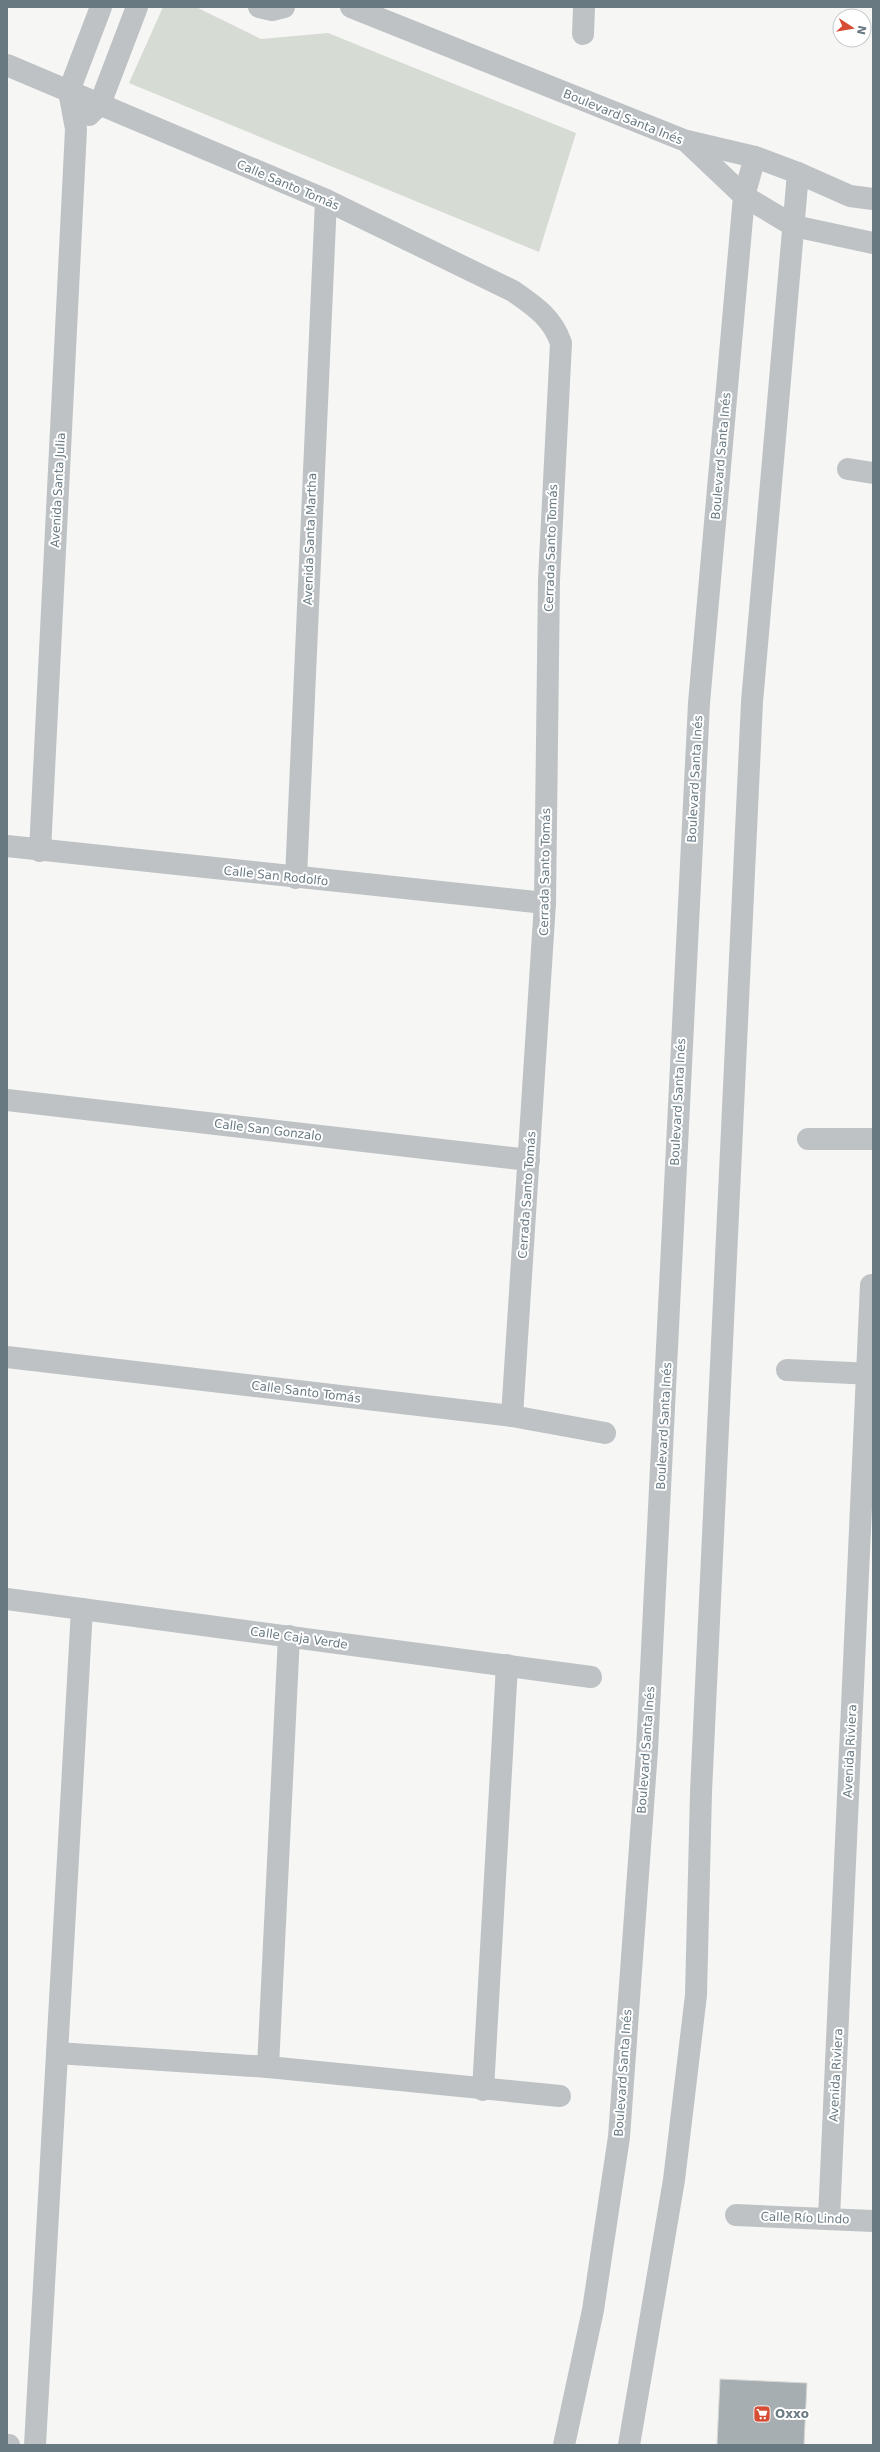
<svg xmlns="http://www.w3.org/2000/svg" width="880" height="2452" font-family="'DejaVu Sans',sans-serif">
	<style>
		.green { fill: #d6dbd3 }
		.building { fill: #a6aeb2; stroke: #d8d8d6 }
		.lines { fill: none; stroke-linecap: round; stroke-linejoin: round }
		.street { stroke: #bec2c5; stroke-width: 22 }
		.labels { text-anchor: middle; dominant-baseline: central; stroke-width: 4; stroke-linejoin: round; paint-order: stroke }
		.street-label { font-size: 12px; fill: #687982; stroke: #fff }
		.poi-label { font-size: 12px; font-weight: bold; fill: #687982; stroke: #fff; text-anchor: start }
	</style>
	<rect width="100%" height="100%" fill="#f6f6f4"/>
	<polygon class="green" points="163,7 196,7 261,39 328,33 576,133 539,252 129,83"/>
	<polygon class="building" points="720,2379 807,2383 804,2445 717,2445"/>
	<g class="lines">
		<g class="street">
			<polyline points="259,7 272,10 284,7"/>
			<polyline points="351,7 686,141 744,196 699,703 647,1750 619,2137 593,2310 564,2445"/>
			<polyline points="583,34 584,7"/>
			<path d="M7,65L326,200L513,291C534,306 552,317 561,343L549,580L545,903L512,1416"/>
			<polyline points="89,115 100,104 137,7"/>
			<polyline points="687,141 755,157 798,173 850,196 873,199"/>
			<polyline points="755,157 744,196 794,226 873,243"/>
			<polyline points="848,469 873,473"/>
			<polyline points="7,846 545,903"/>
			<polyline points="40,851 76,129 69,91 101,7"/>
			<polyline points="296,878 326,200"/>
			<polyline points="7,1100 529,1160"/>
			<polyline points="808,1139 873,1139"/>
			<polyline points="7,1357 512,1416 605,1433"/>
			<polyline points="787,1370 873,1374"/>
			<polyline points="7,1599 591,1677"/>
			<polyline points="57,2053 268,2067 560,2096"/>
			<polyline points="268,2067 289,1636"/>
			<polyline points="483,2090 507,1665"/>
			<polyline points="736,2215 873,2221"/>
			<polyline points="829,2218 871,1285"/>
			<polyline points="7,2445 9,2445"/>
			<polyline points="35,2445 82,1609"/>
			<polyline points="629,2445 674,2180 696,1995 701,1792 752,702 798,173"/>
		</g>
	</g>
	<defs>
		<g id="supermarket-square" transform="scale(0.9)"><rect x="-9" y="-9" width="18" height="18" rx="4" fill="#d74d33" stroke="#fff"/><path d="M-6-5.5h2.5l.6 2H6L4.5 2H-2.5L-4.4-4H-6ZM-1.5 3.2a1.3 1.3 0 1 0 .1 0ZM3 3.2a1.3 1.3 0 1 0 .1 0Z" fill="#fff"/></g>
	</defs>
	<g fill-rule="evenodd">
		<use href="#supermarket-square" x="762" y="2414"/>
	</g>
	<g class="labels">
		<g class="street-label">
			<text transform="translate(623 117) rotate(22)">Boulevard Santa Inés</text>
			<text transform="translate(288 185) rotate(23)">Calle Santo Tomás</text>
			<text transform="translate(721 456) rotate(-85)">Boulevard Santa Inés</text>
			<text transform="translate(58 490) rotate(-87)">Avenida Santa Julia</text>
			<text transform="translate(310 539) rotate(-88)">Avenida Santa Martha</text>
			<text transform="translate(551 548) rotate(-88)">Cerrada Santo Tomás</text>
			<text transform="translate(695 779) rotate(-87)">Boulevard Santa Inés</text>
			<text transform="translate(545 872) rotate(-89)">Cerrada Santo Tomás</text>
			<text transform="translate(276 876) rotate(6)">Calle San Rodolfo</text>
			<text transform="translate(678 1102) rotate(-87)">Boulevard Santa Inés</text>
			<text transform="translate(268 1130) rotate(7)">Calle San Gonzalo</text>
			<text transform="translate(527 1195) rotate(-86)">Cerrada Santo Tomás</text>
			<text transform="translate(306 1392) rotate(7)">Calle Santo Tomás</text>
			<text transform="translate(664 1426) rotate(-87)">Boulevard Santa Inés</text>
			<text transform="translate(299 1638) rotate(8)">Calle Caja Verde</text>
			<text transform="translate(646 1750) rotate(-86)">Boulevard Santa Inés</text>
			<text transform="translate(850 1751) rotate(-87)">Avenida Riviera</text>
			<text transform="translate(623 2073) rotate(-86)">Boulevard Santa Inés</text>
			<text transform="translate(836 2075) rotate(-87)">Avenida Riviera</text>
			<text transform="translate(805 2218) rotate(2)">Calle Río Lindo</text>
		</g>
		<g class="poi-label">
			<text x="775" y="2414">Oxxo</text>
		</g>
	</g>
	<rect width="880" height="2452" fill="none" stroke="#687982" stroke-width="16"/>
	<g transform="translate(852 28) rotate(102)"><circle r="19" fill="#ffffff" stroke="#c3c9cd"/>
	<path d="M0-3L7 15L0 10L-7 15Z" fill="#d74d33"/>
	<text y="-6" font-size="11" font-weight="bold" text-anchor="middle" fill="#687982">N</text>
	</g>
</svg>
